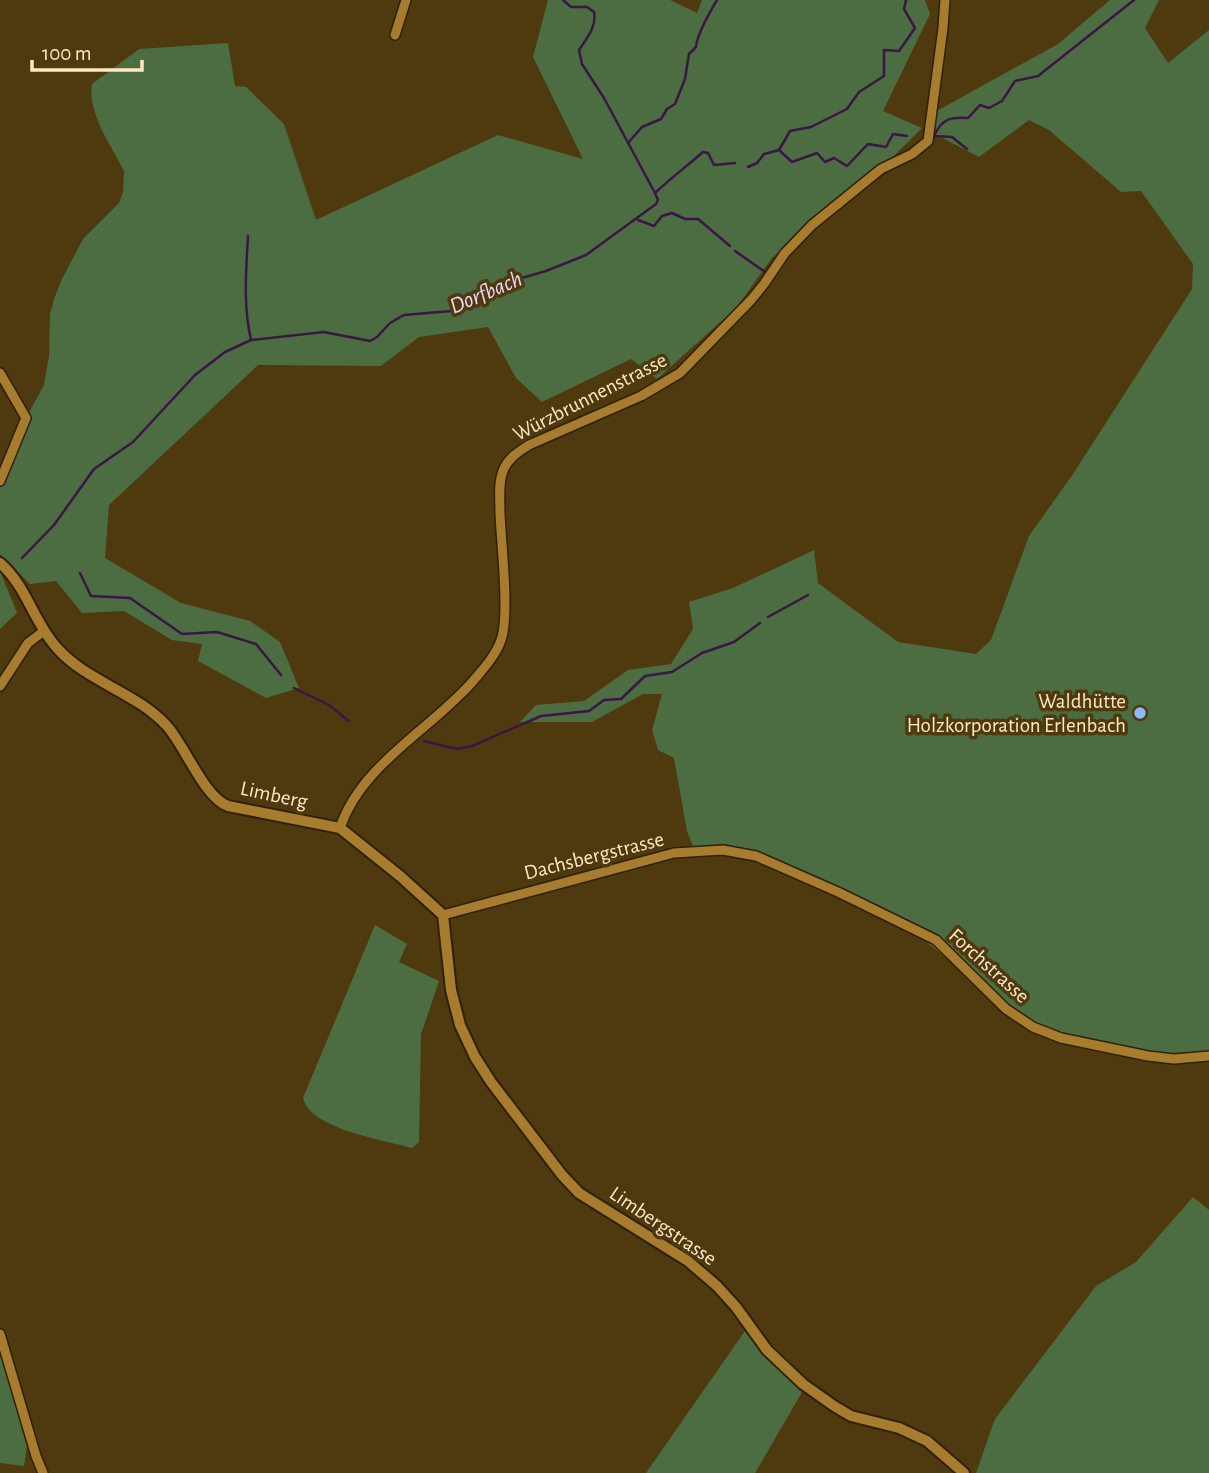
<svg xmlns="http://www.w3.org/2000/svg" width="1209" height="1473" font-family="'Alegreya Sans',sans-serif">
	<style>
		.green { fill: #4c6d42 }
		.lines { fill: none; stroke-linecap: round; stroke-linejoin: round }
		.stream { stroke: #3c1547; stroke-width: 2.5 }
		.minor-casing { stroke: #2f2109; stroke-width: 12 }
		.tertiary-casing { stroke: #2f2109; stroke-width: 14 }
		.minor { stroke: #a87c2e; stroke-width: 9 }
		.tertiary { stroke: #a87c2e; stroke-width: 10 }
		.poi-dot { fill: #8db9fc; stroke: #4f390f; stroke-width: 2.5 }
		.labels { text-anchor: middle; dominant-baseline: central; stroke-width: 7; stroke-linejoin: round; paint-order: stroke }
		.street-label { font-size: 21px; fill: #fee7c2; stroke: #4f390f }
		.poi-label { font-size: 21px; fill: #fee7c2; stroke: #4f390f; text-anchor: end }
		.water-label { font-size: 23px; font-style: italic; fill: #f0d7f7; stroke: #4f390f }
	</style>
	<rect width="100%" height="100%" fill="#4f390f"/>
	<g class="green">
		<path d="M548,0H670L697,13L702,0H925L930,14L883,111L922,128L895,155L830,205L772,258L736,308L657,379L631,359L542,402L516,378L488,327L419,337L381,366L258,365L109,505L105,558L181,603L250,621L280,642L299,688L266,698L198,661L202,644L172,640L124,611L82,613L56,581L30,584L0,554V481L26,418L44,385L49,356L50,314L54,299L62,279L83,239L119,203L123,192L124,171C112,147 87,113 92,84L139,49L228,43L235,86L246,87L284,124L316,220L498,135L583,159L533,57Z"/>
		<polygon points="1110,0 1159,0 1145,28 1168,63 1209,30 1209,1051 1148,1056 1033,1027 910,929 757,856 695,851 687,831 674,758 658,750 652,730 662,694 643,694 592,722 520,722 536,705 584,701 628,670 671,664 693,629 689,602 733,588 814,550 818,583 898,642 976,654 991,640 1029,536 1073,474 1192,289 1193,264 1141,191 1121,192 1049,130 1029,120 979,157 933,133 935,112 1058,44"/>
		<polygon points="0,571 17,613 0,629"/>
		<path d="M375,925L407,944L399,962L439,981L421,1034L419,1142L412,1148C384,1140 310,1129 303,1098Z"/>
		<polygon points="1193,1197 1209,1210 1209,1473 976,1473 995,1419 1096,1286 1136,1262"/>
		<polygon points="747,1328 805,1387 755,1473 646,1473"/>
		<polygon points="0,1353 27,1446 24,1466 0,1463"/>
	</g>
	<g class="lines">
		<g class="stream">
			<path d="M628,143L642,127L661,119L667,109L675,104L685,79L689,54L696,47C697,33 710,12 717,0"/>
			<path d="M967,149L952,137L934,136C942,119 949,117 968,118L980,105L989,108L1002,101L1015,81L1038,76L1134,0"/>
			<polyline points="780,151 792,162 817,153 825,162 834,158 847,166 868,144 886,147 893,134 907,136"/>
			<polyline points="748,167 757,163 764,154 779,150 790,131 811,127 847,109 859,92 884,76 884,50 899,51 915,28 904,9 906,0"/>
			<path d="M655,193C671,178 687,166 703,152L708,153L714,165L735,163"/>
			<polyline points="638,220 654,226 662,216 672,213 685,219 698,219 730,246"/>
			<path d="M248,236C246,272 243,305 251,340"/>
			<polyline points="735,251 765,272"/>
			<path d="M22,558L54,525L94,469L133,442L195,375L225,352L251,340L324,332L370,341L377,337L390,323L404,315L451,311L477,292L491,287L546,271L586,255L656,204L658,200L655,193L604,98L582,64L579,50C587,38 597,26 594,12L587,7H571L563,0"/>
			<polyline points="80,573 91,596 130,598 182,634 217,632 256,644 281,675"/>
			<polyline points="768,617 808,595"/>
			<polyline points="294,688 329,705 349,721"/>
			<polyline points="424,741 457,749 472,746 541,716 589,711 604,700 621,699 645,676 672,672 702,653 734,642 760,623"/>
		</g>
		<g class="minor-casing">
			<g id="minor">
				<polyline points="395,35 406,0"/>
				<polyline points="0,373 26,418 0,481"/>
				<polyline points="0,686 28,643 44,631"/>
				<path d="M340,828C361,764 432,729 474,680C484,668 496,655 501,640C510,615 501,543 500,513C500,500 498,483 503,471C508,458 518,452 529,445L641,396L680,373L751,300L764,284L785,253L812,225L881,169L912,154L928,141L943,28L945,0"/>
				<polyline points="443,915 674,853 723,850 756,856 838,892 936,940 1006,1009 1033,1027 1061,1038 1148,1056 1174,1059 1209,1056"/>
				<polyline points="0,1334 36,1456 43,1473"/>
			</g>
		</g>
		<g class="tertiary-casing">
			<path id="tertiary" d="M0,563C26,585 34,623 57,648C87,682 136,692 167,726C185,746 204,797 228,806L340,828L400,876L443,915L451,990L460,1025L475,1057L491,1082L562,1175L579,1193L688,1261L717,1286L736,1307L767,1350L803,1384L834,1406L851,1416L899,1428L927,1441L964,1473"/>
		</g>
		<use href="#minor" class="minor"/>
		<use href="#tertiary" class="tertiary"/>
	</g>
	<circle class="poi-dot" cx="1140" cy="713" r="7"/>
	<g class="labels">
		<g class="street-label">
			<text transform="translate(590 397) rotate(-27)">Würzbrunnenstrasse</text>
			<text transform="translate(274 795) rotate(12)">Limberg</text>
			<text transform="translate(594 856) rotate(-14)">Dachsbergstrasse</text>
			<text transform="translate(989 966) rotate(42)">Forchstrasse</text>
			<text transform="translate(663 1226) rotate(34)">Limbergstrasse</text>
		</g>
		<g class="poi-label">
			<text x="1126" y="701">Waldhütte<tspan x="1126" dy="24">Holzkorporation Erlenbach</tspan></text>
		</g>
		<g class="water-label">
			<text transform="translate(486 293) rotate(-23)">Dorfbach</text>
		</g>
	</g>
	<path d="M32 60v10h110v-10" fill="none" stroke="#fee7c2" stroke-width="3.5"/>
	<text x="42" y="60" font-size="21" fill="#fee7c2" stroke="#4f390f" stroke-width="5" paint-order="stroke">100 m</text>
</svg>
